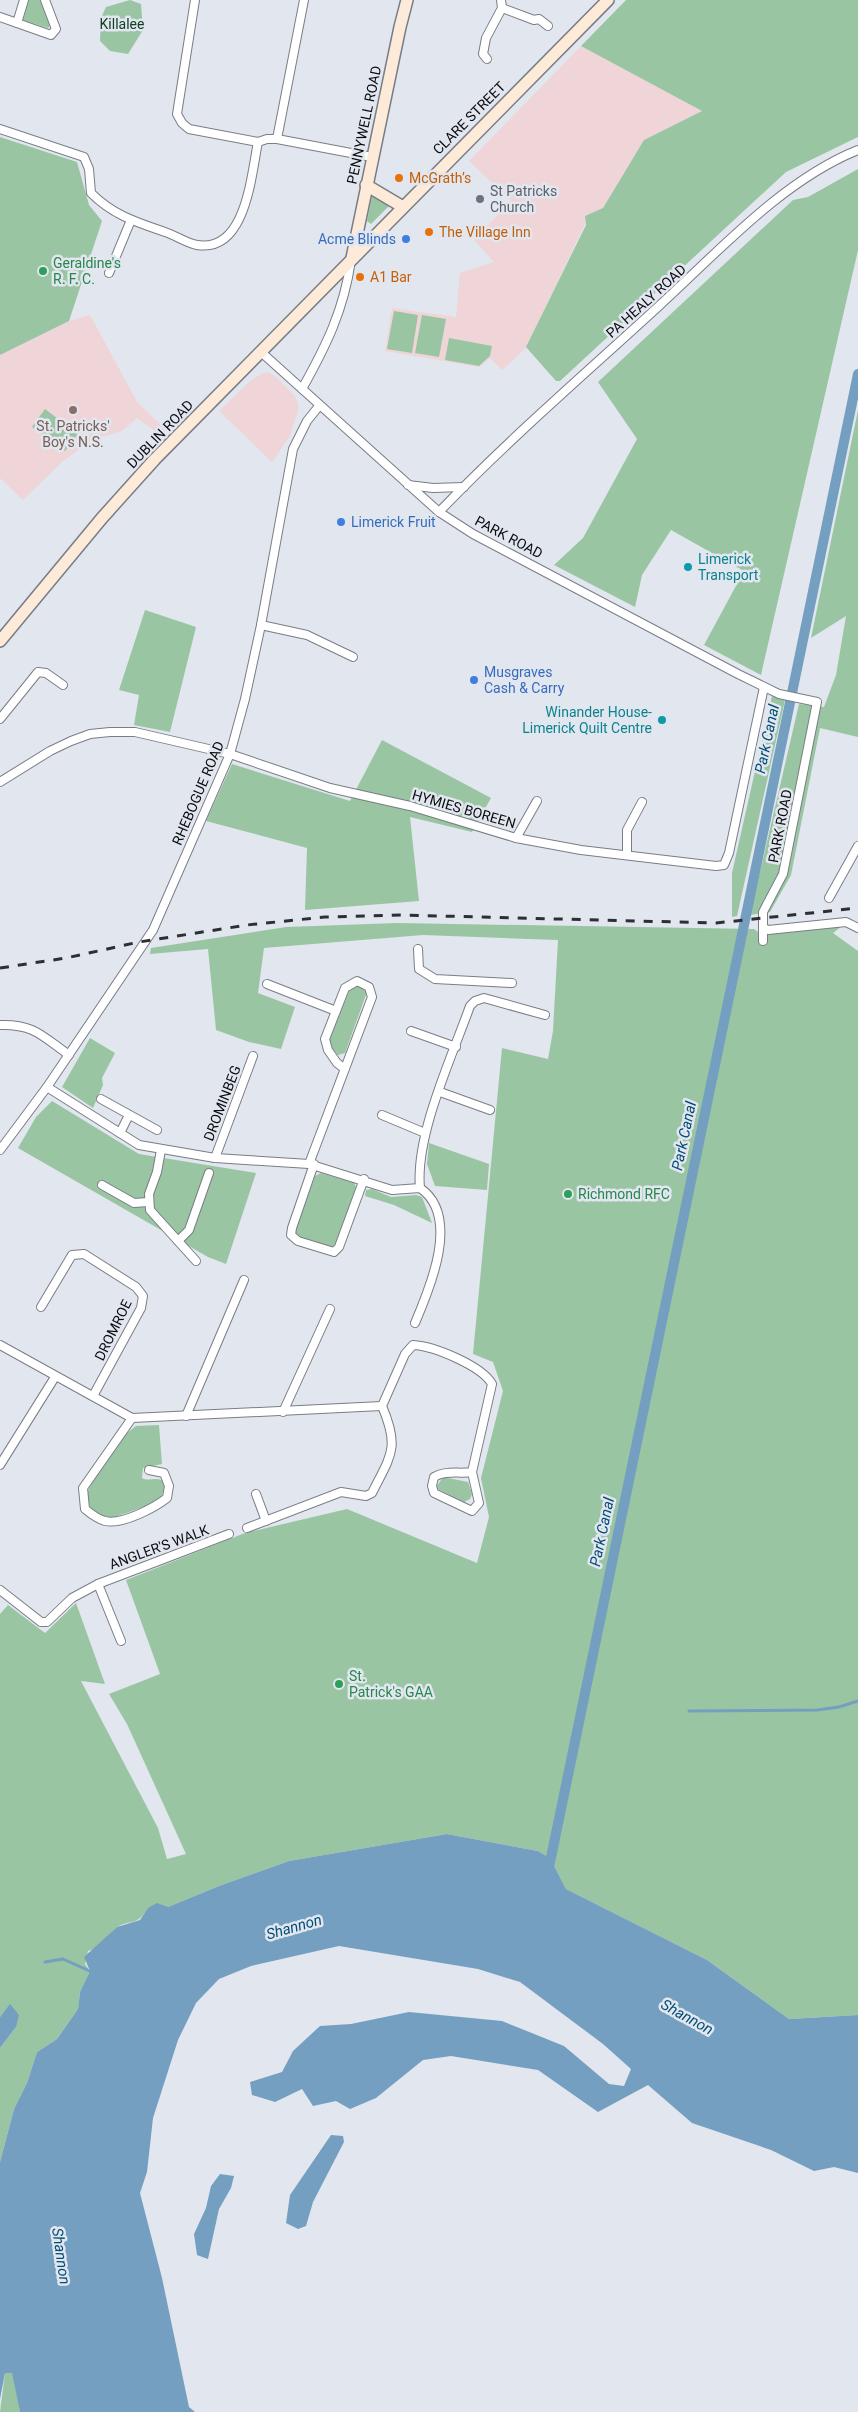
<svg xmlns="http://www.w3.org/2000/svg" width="858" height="2412" font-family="Roboto,sans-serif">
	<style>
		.education { fill: #efd4d8 }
		.green { fill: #9ac5a3 }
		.water { fill: #749fc0 }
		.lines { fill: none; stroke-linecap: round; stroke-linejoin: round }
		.stream { stroke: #749fc0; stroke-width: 3 }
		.canal { stroke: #749fc0; stroke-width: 10 }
		.minor-casing { stroke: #797d85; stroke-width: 10 }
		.secondary-casing { stroke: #797d85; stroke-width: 14 }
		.minor { stroke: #fff; stroke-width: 8 }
		.secondary { stroke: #fdead8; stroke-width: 11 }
		.rail { stroke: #2d2f33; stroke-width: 3; stroke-dasharray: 9 9; stroke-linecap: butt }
		.food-dot { fill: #e8710a; stroke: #e2e6ef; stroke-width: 2 }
		.worship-dot { fill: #6b7280; stroke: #e2e6ef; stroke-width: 2 }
		.shop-dot { fill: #3f7fe0; stroke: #e2e6ef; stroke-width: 2 }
		.leisure-dot { fill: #2e9e5b; stroke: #e2e6ef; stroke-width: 2 }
		.education-dot { fill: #8d6e63; stroke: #e2e6ef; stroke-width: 2 }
		.culture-dot { fill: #0f9aa8; stroke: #e2e6ef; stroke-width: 2 }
		.labels { text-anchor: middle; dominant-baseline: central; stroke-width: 5; stroke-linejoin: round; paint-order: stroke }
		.park-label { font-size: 14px; fill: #104221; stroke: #e2e6ef }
		.street-label { font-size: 14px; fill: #0b0c0f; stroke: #e2e6ef }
		.food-label { font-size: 14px; fill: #c56008; stroke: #e2e6ef; text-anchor: start }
		.worship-label { font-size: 14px; fill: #5b616d; stroke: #e2e6ef; text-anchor: start }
		.shop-label { font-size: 14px; fill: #366cbe; stroke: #e2e6ef; text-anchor: start }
		.leisure-label { font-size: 14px; fill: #27864d; stroke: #e2e6ef; text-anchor: start }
		.education-label { font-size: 14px; fill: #785e54; stroke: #e2e6ef }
		.culture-label { font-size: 14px; fill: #0d838f; stroke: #e2e6ef; text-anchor: start }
		.water-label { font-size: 15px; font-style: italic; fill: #004d78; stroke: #e2e6ef }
	</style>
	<rect width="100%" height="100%" fill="#e2e6ef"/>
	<g class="education">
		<polygon points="581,46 702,111 644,140 603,208 585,216 585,224 526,348 502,370 490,358 479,367 385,351 392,308 456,317 460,273 494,262 474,240 511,201 469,161"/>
		<polygon points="90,315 137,402 166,430 162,436 137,418 122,431 92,440 63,461 23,500 0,478 0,355 69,321"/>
		<polygon points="268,372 275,376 295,396 299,407 290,436 272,462 219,411 250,381 263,373"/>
	</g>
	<g class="green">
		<polygon points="29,0 41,0 50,26 48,28 23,20"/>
		<polygon points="130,0 141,4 143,30 128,54 110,51 100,41 101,18 106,7"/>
		<polygon points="626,0 858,0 858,137 786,172 560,381 556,381 526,347 586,225 585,216 603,208 644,140 702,111 581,46"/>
		<polygon points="0,137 77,162 89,205 102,221 69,321 0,355"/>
		<polygon points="858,169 858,250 761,675 704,645 744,571 671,530 642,575 635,607 554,565 583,538 637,439 598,382 793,200 808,197"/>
		<polygon points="372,196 389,206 371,224 367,221"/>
		<polygon points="394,311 418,315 412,353 387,349"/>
		<polygon points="422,315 446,319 439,357 415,353"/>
		<polygon points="449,338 492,346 490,356 479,366 445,360"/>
		<polygon points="45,409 78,434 65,451 32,427"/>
		<polygon points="858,410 858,737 820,728 791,875 770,912 750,915 799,704 824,707 836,675 846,616 811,638"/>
		<polygon points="145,610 196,627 170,732 134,725 139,695 119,690"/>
		<polygon points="772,696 785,700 737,916 732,917 732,873"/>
		<polygon points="382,740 491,798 472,832 410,817 419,901 305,910 307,848 206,821 232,764 350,801"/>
		<path d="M397,923L754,929L761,934L842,926L833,933L858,951V2015L789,2019L707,1960L566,1889L550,1858L538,1851L447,1834L289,1861L219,1886L168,1907L148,1908C136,1928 130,1918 116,1928C106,1936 100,1948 88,1951L85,1964L90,1971L80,1992L78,2009L57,2039L37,2052L27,2083L14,2109L0,2162V2048L16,2027L10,2005L0,2017V1614L8,1605L45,1633L76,1603L105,1684L81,1681L158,1828L167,1859L186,1854L127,1724L109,1694L160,1674L126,1580L245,1533L347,1509L477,1563L489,1517L481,1478L503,1391L493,1362L473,1354L502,1048L548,1059L553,1031L558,940L423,935L264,948L258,993L295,1007L281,1049L249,1042L216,1030L208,949L150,954L151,948L286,927Z"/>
		<polygon points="357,985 367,992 345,1053 338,1055 332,1048 329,1040 350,989"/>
		<polygon points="90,1038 115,1053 102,1078 103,1085 93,1108 62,1087"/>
		<polygon points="52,1101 139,1154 256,1173 226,1264 208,1257 18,1148 36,1117"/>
		<polygon points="429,1143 489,1164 487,1190 435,1186 427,1164"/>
		<polygon points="321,1173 354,1183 356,1187 337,1242 331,1248 299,1237 295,1233 315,1176"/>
		<polygon points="372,1189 391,1197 416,1195 422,1197 432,1223 394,1205 365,1196 366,1190"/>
		<path d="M159,1425L162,1464L143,1468L142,1478C149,1482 156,1476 163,1481C165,1487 164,1494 159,1499C153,1504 115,1518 108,1518C96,1517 83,1503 88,1491C95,1475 117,1448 127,1433L136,1426Z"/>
		<polygon points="443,1477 468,1482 472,1494 470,1499 464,1502 438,1489 437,1486"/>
		<polygon points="5,2373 13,2373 20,2412 0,2412"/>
	</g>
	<g class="water">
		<polygon points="447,1834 538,1851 550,1858 566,1889 707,1960 789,2019 858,2015 858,2173 834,2167 814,2171 771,2150 692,2123 648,2085 598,2112 538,2070 451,2056 423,2060 376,2098 350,2109 336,2101 313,2106 302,2089 275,2102 252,2095 250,2082 282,2072 293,2051 320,2026 351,2024 409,2012 502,2021 564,2046 609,2084 624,2086 631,2069 603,2044 520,1982 478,1969 339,1946 251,1966 219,1979 196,2003 178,2040 153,2118 147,2172 140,2193 162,2278 189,2407 195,2412 20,2412 12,2373 5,2373 0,2399 0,2162 14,2109 27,2083 37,2052 57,2039 78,2009 80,1992 90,1971 84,1957 117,1927 140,1920 148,1908 157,1903 168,1907 219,1886 289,1861"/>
		<polygon points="10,2004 19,2015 16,2027 0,2048 0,2017"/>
		<polygon points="331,2135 343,2136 344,2142 313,2202 306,2226 298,2229 286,2223 290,2195"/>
		<polygon points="220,2174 234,2176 231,2188 219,2209 208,2259 197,2255 194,2234 206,2208 211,2186"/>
	</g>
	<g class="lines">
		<g class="stream">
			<polyline points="689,1711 817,1710 839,1707 858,1701"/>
			<polyline points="45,1962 63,1959 94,1973"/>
		</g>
		<polyline class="canal" points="548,1872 858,374"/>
		<g class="minor-casing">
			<g id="minor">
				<polyline points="195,0 177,114 182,123 189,129 258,142 267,139 277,139 372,157"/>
				<polyline points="502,8 534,20 539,19 548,26"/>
				<polyline points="0,17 17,23 24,0"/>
				<polyline points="17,23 51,35 56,29 45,0"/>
				<polyline points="487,59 483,54 486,38 502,8 501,0"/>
				<path d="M0,129L84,157L89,169L91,193C113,215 136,222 165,232C175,235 186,243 197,245C246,253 251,176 258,142"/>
				<polyline points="277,139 304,0"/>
				<polyline points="109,273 131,220"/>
				<polyline points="261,352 439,512 473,534 738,674 779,694 817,702 783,874 763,912 763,941"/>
				<path d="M302,389C326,346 344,310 351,260"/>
				<polyline points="408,485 433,488 464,487"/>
				<path d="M439,512C509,439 586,373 660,305C719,251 783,180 858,150"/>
				<polyline points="261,625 307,635 353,657"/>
				<polyline points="0,719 38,672 46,673 63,685"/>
				<polyline points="0,782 50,751 71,741 90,734 110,732 135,732 230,754 330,788 410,806 516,838 581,850 716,866 724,865 729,853 764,687"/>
				<polyline points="516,838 537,801"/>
				<polyline points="627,854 627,830 642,802"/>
				<polyline points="829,898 858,846"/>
				<polyline points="764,928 768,930 846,922 858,928"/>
				<polyline points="418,949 419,969 435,979 512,983"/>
				<polyline points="267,984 336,1011"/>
				<path d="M0,1025C34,1024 42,1036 69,1055"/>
				<polyline points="411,1031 456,1047"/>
				<path d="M47,1087L139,1145L215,1158L309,1164L392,1190L420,1188C461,1216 430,1288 415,1323"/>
				<polyline points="440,1092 490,1110"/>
				<polyline points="101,1099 157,1130"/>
				<polyline points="382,1115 425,1133"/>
				<polyline points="120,1133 129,1115"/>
				<polyline points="0,1150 47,1087 153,930 230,754 245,699 261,625 293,449 307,421 319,406"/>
				<polyline points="161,1150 157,1172 149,1194 150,1210 196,1261"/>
				<polyline points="215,1158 253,1056"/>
				<polyline points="309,1164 372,997 369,987 357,981 345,988 325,1039 328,1050 337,1063 345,1069"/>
				<polyline points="314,1164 292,1228 291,1235 298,1241 334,1252 339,1247 364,1179"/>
				<polyline points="102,1185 134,1203 148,1202"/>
				<path d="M420,1188C415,1135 452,1057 470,1006L475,1001L484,998L545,1015"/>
				<polyline points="178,1241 189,1230 209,1173"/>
				<polyline points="41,1307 72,1255 84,1254 136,1287 143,1296 141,1308 93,1396"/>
				<polyline points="0,1345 132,1418 382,1406"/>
				<polyline points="283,1412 330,1309"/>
				<polyline points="186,1416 244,1280"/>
				<path d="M132,1418L83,1488L85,1509C91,1514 97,1519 105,1521C122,1525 154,1508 167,1498L169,1486L164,1473L149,1470"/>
				<polyline points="0,1465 55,1377"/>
				<polyline points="256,1494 266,1521"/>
				<path d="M247,1528L341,1492L366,1496L372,1493C391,1455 400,1448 382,1406L405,1354L413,1345C434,1346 482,1366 492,1384L472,1472L479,1503L472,1511L434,1493L432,1486L434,1477C445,1470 459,1474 472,1472"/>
				<polyline points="98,1584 121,1641"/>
				<polyline points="0,1590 41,1622 47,1622 72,1598 98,1584 229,1534"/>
			</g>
		</g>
		<g class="secondary-casing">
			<g id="secondary">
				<polyline points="366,185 403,207"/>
				<polyline points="352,258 400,27 407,0"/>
				<polyline points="0,641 102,518 155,459 608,0"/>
			</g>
		</g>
		<use href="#minor" class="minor"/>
		<use href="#secondary" class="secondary"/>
		<polyline class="rail" points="0,968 66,958 139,942 247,925 325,917 401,915 716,923 858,908"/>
	</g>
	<g class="food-dot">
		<circle cx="399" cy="178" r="5"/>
		<circle cx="429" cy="232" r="5"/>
		<circle cx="360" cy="277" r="5"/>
	</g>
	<circle class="worship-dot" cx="480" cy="199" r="5"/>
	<g class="shop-dot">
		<circle cx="406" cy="239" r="5"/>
		<circle cx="341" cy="522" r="5"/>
		<circle cx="474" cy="680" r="5"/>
	</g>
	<g class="leisure-dot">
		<circle cx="43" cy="271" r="5"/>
		<circle cx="568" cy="1194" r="5"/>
		<circle cx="339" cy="1684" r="5"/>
	</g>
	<circle class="education-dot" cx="73" cy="410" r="5"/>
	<g class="culture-dot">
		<circle cx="688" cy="567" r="5"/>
		<circle cx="662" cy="720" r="5"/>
	</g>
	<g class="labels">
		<g class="park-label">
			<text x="122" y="24">Killalee</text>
		</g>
		<g class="street-label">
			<text transform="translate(469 118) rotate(-45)">CLARE STREET</text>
			<text transform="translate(364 125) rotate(-78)">PENNYWELL ROAD</text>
			<text transform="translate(646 301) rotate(-42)">PA HEALY ROAD</text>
			<text transform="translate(160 434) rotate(-46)">DUBLIN ROAD</text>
			<text transform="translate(509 537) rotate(28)">PARK ROAD</text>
			<text transform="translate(198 793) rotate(-67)">RHEBOGUE ROAD</text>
			<text transform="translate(464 809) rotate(16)">HYMIES BOREEN</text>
			<text transform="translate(780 826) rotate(-79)">PARK ROAD</text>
			<text transform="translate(222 1103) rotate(-69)">DROMINBEG</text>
			<text transform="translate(113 1330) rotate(-64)">DROMROE</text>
			<text transform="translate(159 1547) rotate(-20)">ANGLER'S WALK</text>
		</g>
		<g class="food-label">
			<text x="409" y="178">McGrath’s</text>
			<text x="439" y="232">The Village Inn</text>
			<text x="370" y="277">A1 Bar</text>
		</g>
		<g class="worship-label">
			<text x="490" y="191">St Patricks<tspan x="490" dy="16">Church</tspan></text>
		</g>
		<g class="shop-label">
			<text x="396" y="239" text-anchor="end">Acme Blinds</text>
			<text x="351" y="522">Limerick Fruit</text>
			<text x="484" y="672">Musgraves<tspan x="484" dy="16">Cash &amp; Carry</tspan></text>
		</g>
		<g class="leisure-label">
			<text x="53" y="263">Geraldine's<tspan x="53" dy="16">R. F. C.</tspan></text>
			<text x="578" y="1194">Richmond RFC</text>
			<text x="349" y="1676">St.<tspan x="349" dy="16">Patrick's GAA</tspan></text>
		</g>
		<g class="education-label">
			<text x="73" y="426">St. Patricks'<tspan x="73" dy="16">Boy's N.S.</tspan></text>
		</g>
		<g class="culture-label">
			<text x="698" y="559">Limerick<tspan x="698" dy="16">Transport</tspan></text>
			<text x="652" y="712" text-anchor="end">Winander House-<tspan x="652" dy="16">Limerick Quilt Centre</tspan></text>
		</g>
		<g class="water-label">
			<text transform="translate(767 739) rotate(-78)">Park Canal</text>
			<text transform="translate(684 1136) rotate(-78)">Park Canal</text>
			<text transform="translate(602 1532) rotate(-78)">Park Canal</text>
			<text transform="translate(294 1927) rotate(-16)">Shannon</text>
			<text transform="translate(687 2017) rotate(29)">Shannon</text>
			<text transform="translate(61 2256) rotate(82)">Shannon</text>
		</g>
	</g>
</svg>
